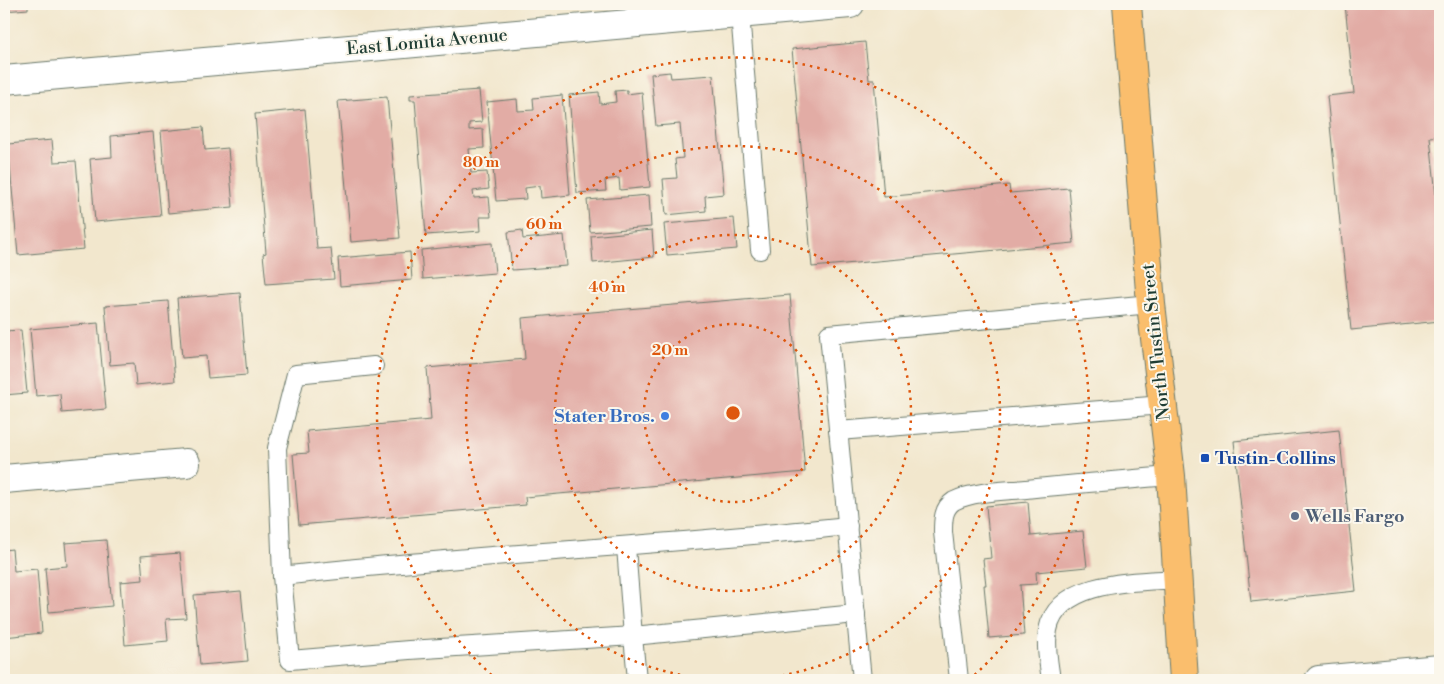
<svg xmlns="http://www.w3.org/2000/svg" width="1444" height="684" font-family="'Libre Bodoni',serif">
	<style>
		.building { fill: #e2aca5 }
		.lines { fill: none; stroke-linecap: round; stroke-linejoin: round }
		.service-casing { stroke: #69786a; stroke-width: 20 }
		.minor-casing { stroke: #69786a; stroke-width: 30 }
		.tertiary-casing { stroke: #69786a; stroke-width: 30 }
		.primary-casing { stroke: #69786a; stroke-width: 30 }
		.service { stroke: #fff; stroke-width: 18 }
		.minor { stroke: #fff; stroke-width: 28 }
		.tertiary { stroke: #fff; stroke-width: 28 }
		.primary { stroke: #fabe6d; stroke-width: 28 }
		.ring { fill: none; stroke: #de580e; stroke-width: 2.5; stroke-dasharray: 2.5 5 }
		.shop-dot { fill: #3f7fe0; stroke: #fbf7ec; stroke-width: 2 }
		.transit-dot { fill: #1a4fb4; stroke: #fbf7ec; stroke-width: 2 }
		.service-dot { fill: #5c6f8a; stroke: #fbf7ec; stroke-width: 2 }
		.labels { text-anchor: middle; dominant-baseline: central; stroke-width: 4; stroke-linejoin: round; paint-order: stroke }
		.street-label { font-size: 18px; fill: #1f3d34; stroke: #fbf7ec }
		.shop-label { font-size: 18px; font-weight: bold; fill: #366cbe; stroke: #fbf7ec; text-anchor: end }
		.transit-label { font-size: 18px; font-weight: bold; fill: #164399; stroke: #fbf7ec; text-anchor: start }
		.service-label { font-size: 18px; font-weight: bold; fill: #4e5e75; stroke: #fbf7ec; text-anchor: start }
		.centre { fill: #de580e; stroke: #fbf7ec; stroke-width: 2.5 }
		.ring-label { font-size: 15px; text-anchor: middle; font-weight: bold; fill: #de580e; stroke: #fbf7ec; stroke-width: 4; stroke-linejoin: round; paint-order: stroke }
	</style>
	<rect width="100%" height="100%" fill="#fbf7ec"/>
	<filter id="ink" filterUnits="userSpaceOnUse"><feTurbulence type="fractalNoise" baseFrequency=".02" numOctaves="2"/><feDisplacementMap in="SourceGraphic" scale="10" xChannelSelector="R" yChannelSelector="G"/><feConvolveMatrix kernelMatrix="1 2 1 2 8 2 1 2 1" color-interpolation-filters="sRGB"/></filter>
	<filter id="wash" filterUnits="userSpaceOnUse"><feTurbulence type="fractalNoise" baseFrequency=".0096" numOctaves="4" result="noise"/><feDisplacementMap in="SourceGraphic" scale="20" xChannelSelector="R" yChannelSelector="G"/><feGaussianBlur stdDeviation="1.12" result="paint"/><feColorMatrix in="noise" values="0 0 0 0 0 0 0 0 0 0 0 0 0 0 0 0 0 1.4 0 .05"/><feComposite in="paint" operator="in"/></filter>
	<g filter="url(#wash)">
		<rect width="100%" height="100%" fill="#f2e7cd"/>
		<g id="blocks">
			<g class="building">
				<polygon points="4,4 28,4 28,9 4,11"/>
				<polygon points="1345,4 1440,4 1440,136 1430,137 1440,235 1440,321 1351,330 1327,96 1354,93"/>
				<polygon points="865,42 869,80 874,80 884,197 1009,185 1010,193 1069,188 1074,243 812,267 792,49"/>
				<polygon points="670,72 671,78 713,75 724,194 705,196 706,211 666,215 663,179 677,178 675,159 683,158 680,124 656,126 651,74"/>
				<polygon points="479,90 482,122 469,123 469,130 483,129 484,148 469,149 471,173 487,172 489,189 473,191 474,198 489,197 491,217 480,217 481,231 426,235 415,100 410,100 410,95"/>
				<polygon points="627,90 627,94 642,92 650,187 620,190 619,178 605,180 606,191 577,193 569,95 599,92 600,104 616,102 615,91"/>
				<polygon points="562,95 570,195 541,198 540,186 525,188 526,199 496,201 487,102 517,99 518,111 534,110 533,98"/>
				<polygon points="387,97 400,238 351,242 338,101"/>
				<polygon points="305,109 317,249 331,248 334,279 266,284 263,254 266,253 255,114"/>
				<polygon points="203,127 205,150 228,148 233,207 168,213 161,131"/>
				<polygon points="153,132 161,216 95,222 90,159 112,157 111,136"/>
				<polygon points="52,140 54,162 76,161 84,249 18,255 8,144"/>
				<polygon points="649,195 651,227 590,232 587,200"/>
				<polygon points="734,218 737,249 667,255 664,224"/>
				<polygon points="522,230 523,239 564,235 567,266 512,270 508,232"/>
				<polygon points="652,230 654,257 593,263 591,236"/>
				<polygon points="492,243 495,273 423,279 421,250"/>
				<polygon points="410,252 412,280 340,286 338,258"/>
				<polygon points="240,293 247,375 208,378 206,356 182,358 177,298"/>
				<polygon points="790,295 805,472 525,497 526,505 299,525 293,454 309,453 307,431 431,420 427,368 525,359 522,318"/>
				<polygon points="168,301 175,381 136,385 134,363 110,365 105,306"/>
				<polygon points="98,323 106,409 62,413 60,394 36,396 30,329"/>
				<polygon points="21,330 27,393 4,395 4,331"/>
				<polygon points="4,399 5,399 7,417 4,417"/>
				<polygon points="1339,430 1356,591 1251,602 1234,441"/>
				<polygon points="1028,502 1031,536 1083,531 1087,567 1036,572 1037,584 1020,585 1024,635 989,638 984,585 986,585 983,559 991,558 986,506"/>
				<polygon points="106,540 112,606 49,612 45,568 67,566 65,543"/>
				<polygon points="12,549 14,571 37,569 42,633 4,637 4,550"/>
				<polygon points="180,553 186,618 166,619 168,641 125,645 120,582 143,580 141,556"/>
				<polygon points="241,591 248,661 200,665 194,595"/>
			</g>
		</g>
	</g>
	<g filter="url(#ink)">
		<use href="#blocks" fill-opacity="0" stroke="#69786a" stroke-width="1"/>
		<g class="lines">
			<g class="service-casing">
				<g id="service">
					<polyline points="635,4 637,23"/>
					<polyline points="740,14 760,250"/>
					<polyline points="374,366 296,374 277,448 282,576 290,660 409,650 633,636 637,680"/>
					<polyline points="838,431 1163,405"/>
					<polyline points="626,547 633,636 856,614"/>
					<path d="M282,576C470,554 660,546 848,526"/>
					<polyline points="862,680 829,334 1151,304"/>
					<path d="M959,680L943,532C943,520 943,508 954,501C973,491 1005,491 1026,489C1074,484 1122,480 1171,476"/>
					<path d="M1051,680C1049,664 1045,647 1048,630C1058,579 1138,582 1178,579"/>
				</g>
			</g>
			<g class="minor-casing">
				<g id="minor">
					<polyline points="4,80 850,4"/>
					<polyline points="4,479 186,463"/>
				</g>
			</g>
			<g class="tertiary-casing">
				<polyline id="tertiary" points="1319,680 1440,669"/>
			</g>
			<g class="primary-casing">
				<polyline id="primary" points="1127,4 1151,304 1171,476 1184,680"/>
			</g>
			<use href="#service" class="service"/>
			<use href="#minor" class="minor"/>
			<use href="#tertiary" class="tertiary"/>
			<use href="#primary" class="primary"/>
		</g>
	</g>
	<g class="ring">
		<circle cx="733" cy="413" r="89"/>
		<circle cx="733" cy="413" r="178"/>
		<circle cx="733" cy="413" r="267"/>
		<path d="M497 680A356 356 0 1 1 969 680"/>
	</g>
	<circle class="shop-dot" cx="665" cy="416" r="5"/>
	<rect class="transit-dot" x="1200" y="453" width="10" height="10" rx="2.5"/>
	<circle class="service-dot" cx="1295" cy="516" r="5"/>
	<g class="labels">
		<g class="street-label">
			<text transform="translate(427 42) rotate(-5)">East Lomita Avenue</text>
			<text transform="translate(1156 342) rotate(-96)">North Tustin Street</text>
		</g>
		<g class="shop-label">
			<text x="655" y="416">Stater Bros.</text>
		</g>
		<g class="transit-label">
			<text x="1215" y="458">Tustin-Collins</text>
		</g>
		<g class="service-label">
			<text x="1305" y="516">Wells Fargo</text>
		</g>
	</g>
	<circle cx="733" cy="413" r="8" class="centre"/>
	<g class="ring-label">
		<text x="481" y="167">80 m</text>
		<text x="544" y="229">60 m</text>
		<text x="607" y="292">40 m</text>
		<text x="670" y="355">20 m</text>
	</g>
	<rect width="1444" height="684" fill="none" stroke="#fbf7ec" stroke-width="20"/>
</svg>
